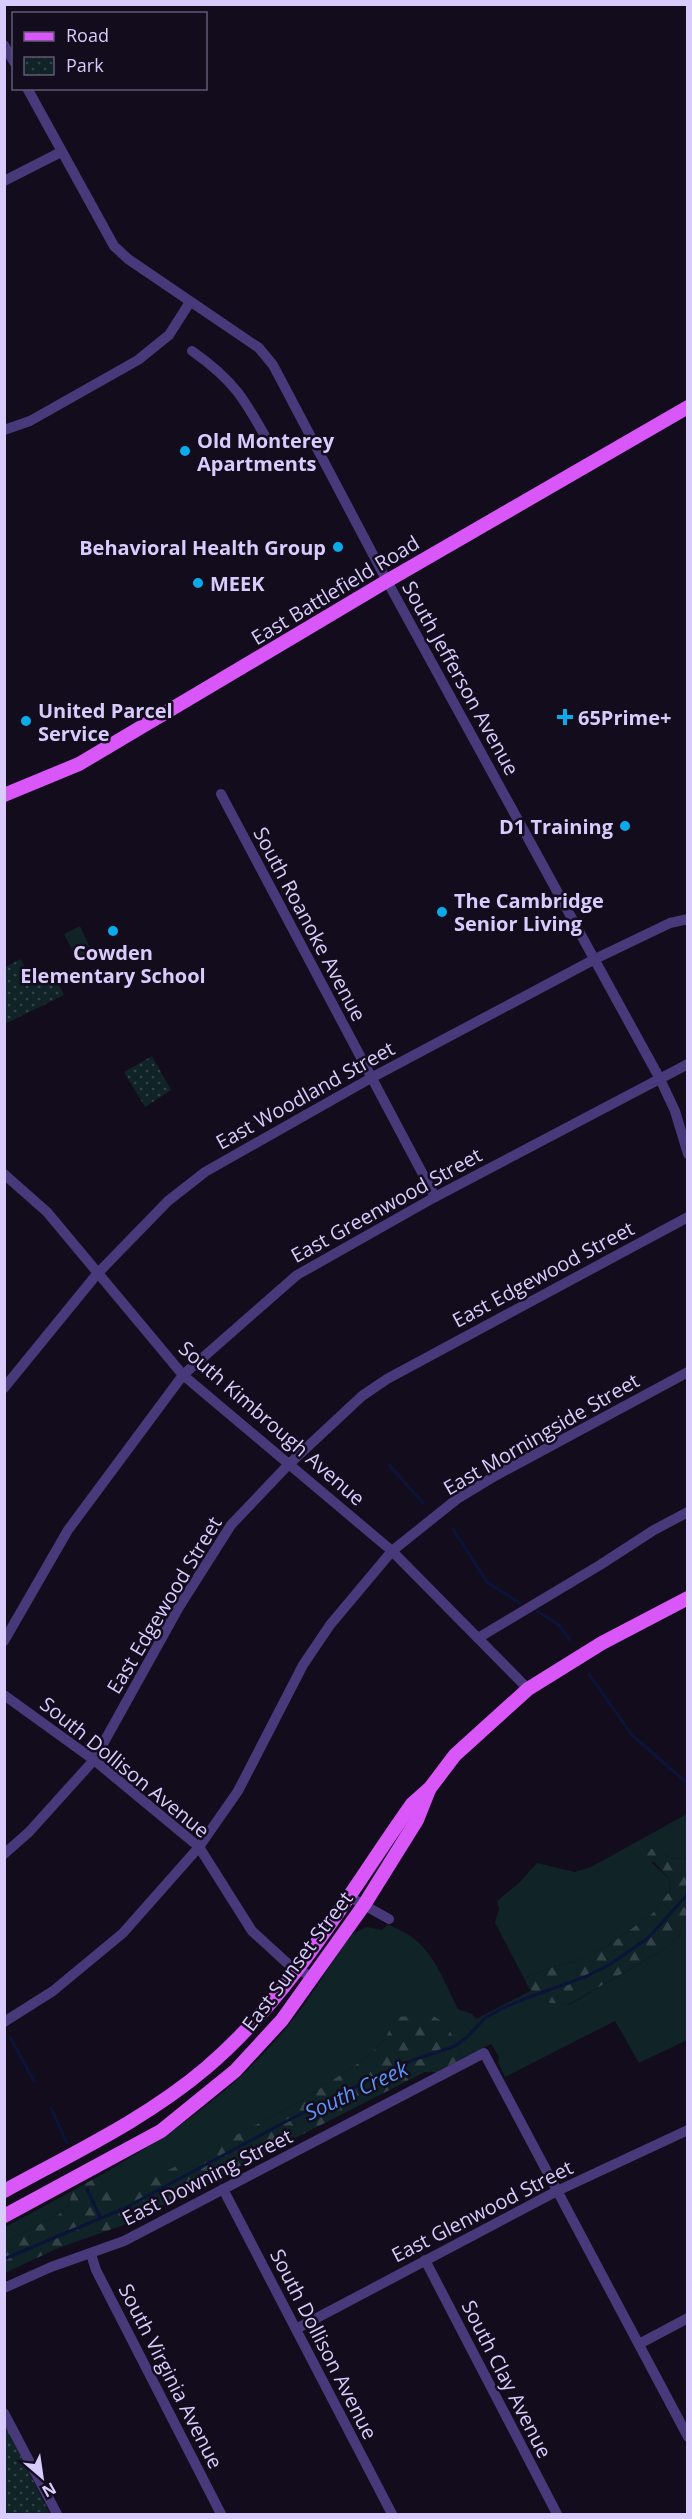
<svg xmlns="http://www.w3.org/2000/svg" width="692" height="2519" font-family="'Open Sans',sans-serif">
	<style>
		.grass { fill: #102327 }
		.forest { fill: url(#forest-firs) }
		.park { fill: url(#park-dots) }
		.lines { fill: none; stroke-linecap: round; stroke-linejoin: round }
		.stream { stroke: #0b1338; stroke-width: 3 }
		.minor { stroke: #47397a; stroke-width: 10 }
		.major { stroke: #d957f8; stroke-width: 14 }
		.poi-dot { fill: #0aabea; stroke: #120c1d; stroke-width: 2 }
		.labels { text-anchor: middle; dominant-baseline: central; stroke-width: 5; stroke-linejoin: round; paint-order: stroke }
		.poi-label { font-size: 20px; font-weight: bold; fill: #dacbfd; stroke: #120c1d; text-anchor: start }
		.street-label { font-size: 20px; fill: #dacbfd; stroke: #120c1d }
		.water-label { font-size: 21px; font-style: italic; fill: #5d95f8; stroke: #120c1d }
	</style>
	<defs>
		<pattern id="forest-firs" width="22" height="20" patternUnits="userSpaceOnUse" patternTransform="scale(1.5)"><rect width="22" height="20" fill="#102327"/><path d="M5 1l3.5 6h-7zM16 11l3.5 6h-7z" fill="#324247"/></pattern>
		<pattern id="park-dots" width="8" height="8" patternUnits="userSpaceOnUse" patternTransform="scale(1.5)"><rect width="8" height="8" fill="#102327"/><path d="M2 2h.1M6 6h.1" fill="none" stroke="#324247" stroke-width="1.8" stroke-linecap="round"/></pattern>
	</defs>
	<rect width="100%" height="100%" fill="#120c1d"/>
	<g class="grass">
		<polygon points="80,926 92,952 77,959 64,934"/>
		<polygon points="687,1814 687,1859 670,1858 658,1849 652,1863 669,1878 671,1889 652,1914 609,1945 577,1961 549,1968 524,1978 495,1923 499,1909 497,1901 519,1883 537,1863 575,1872 591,1867"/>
		<path d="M388,1924C396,1929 406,1932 413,1938C435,1954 446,1986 458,2009L472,2014L476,2019L532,1990L544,2002L569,2005L666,1948L687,1928V2040L639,2063L615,2021L505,2077L498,2062L499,2057L491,2044L463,2058L449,2029L385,2039L366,2058L298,2103L126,2193L110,2196L99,2176C169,2136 235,2091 286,2028C311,1999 329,1964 352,1934L367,1927L382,1930Z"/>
		<polygon points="72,2191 69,2205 58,2215 5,2242 5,2227"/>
	</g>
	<g class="forest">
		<polygon points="651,1849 658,1849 670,1858 687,1859 687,1928 666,1948 568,2005 544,2002 528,1987 524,1978 549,1968 577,1961 609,1945 652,1914 671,1889 669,1878 647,1855"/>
		<path d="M430,2015C449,2021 455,2041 463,2058L437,2072H425L126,2224L56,2249L5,2273V2242L58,2215L69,2205L72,2191L99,2176L110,2195L126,2192L298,2103L366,2058L385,2039L396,2017Z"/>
	</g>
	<g class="park">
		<polygon points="21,959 32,982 52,972 64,995 7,1023 4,1018 5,967"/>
		<polygon points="152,1056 171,1090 145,1107 124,1072"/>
		<polygon points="5,2424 50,2514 5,2514"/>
	</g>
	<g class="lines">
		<g class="stream">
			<polyline points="389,1465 424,1504"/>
			<polyline points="453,1529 487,1582 520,1603"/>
			<polyline points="537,1611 559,1625 570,1640"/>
			<polyline points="589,1674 632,1735 688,1784"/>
			<polyline points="10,2037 34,2081"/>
			<polyline points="51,2108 67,2143"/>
			<polyline points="87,2189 100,2217"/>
			<polyline points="4,2259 125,2208 287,2121 377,2076 413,2060 455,2046 466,2038 485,2018 501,2009 524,1999 585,1977 609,1965 648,1938 688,1894"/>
		</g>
		<g class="minor">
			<polyline points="4,45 14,62"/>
			<polyline points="27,88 114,246 128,259 259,348 273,365 387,581 660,1079 675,1111 688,1154"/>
			<polyline points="4,181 61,152"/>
			<path d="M192,351C235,381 245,400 270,445"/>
			<polyline points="4,430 30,421 138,360 169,335 190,302"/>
			<polyline points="221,794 435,1197"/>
			<polyline points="4,1174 47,1212 183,1375 392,1551 528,1689"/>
			<polyline points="4,1388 97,1274 168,1201 205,1172 371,1078 595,959 670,923 688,919"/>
			<polyline points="478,1638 600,1565 654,1530 688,1512"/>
			<polyline points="4,1641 68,1530 183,1375 297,1275 435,1197 688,1064"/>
			<polyline points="4,1695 94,1760 199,1847 252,1931 287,1963 312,1977"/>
			<polyline points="4,1854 29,1832 94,1760 179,1607 231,1525 288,1465 362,1396 387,1379 688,1217"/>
			<polyline points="348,1896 389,1919"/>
			<polyline points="4,2022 53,1991 123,1933 199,1847 238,1791 303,1665 330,1625 392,1551 457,1499 495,1476 688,1372"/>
			<polyline points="223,2189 392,2514"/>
			<polyline points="91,2254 96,2270 221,2514"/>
			<polyline points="425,2260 557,2514"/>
			<polyline points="4,2288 51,2267 124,2241 484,2053 688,2437"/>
			<polyline points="296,2329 557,2191 688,2130"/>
			<polyline points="639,2344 688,2318"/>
			<polyline points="4,2413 57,2514"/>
		</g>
		<g class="major">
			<polyline points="4,795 79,764 387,581 688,407"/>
			<path d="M4,2191C73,2153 146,2119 206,2068C292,1995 348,1894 412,1804L430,1788L455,1755L528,1689L602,1643L688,1598"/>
			<polyline points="4,2216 161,2131 235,2071 282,2020 364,1905 417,1820 429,1790"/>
		</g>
	</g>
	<g class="poi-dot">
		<circle cx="185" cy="451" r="6"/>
		<circle cx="338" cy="547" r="6"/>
		<circle cx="198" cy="583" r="6"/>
		<path d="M562 708h6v6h6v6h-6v6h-6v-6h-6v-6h6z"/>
		<circle cx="26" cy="721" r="6"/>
		<circle cx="625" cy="826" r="6"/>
		<circle cx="442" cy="912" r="6"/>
		<circle cx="113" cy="931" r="6"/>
	</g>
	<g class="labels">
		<g class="poi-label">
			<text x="197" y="440">Old Monterey<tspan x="197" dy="23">Apartments</tspan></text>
			<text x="326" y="547" text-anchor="end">Behavioral Health Group</text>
			<text x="210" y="583">MEEK</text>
			<text x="38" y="710">United Parcel<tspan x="38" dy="23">Service</tspan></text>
			<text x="578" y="717">65Prime+</text>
			<text x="613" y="826" text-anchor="end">D1 Training</text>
			<text x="454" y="900">The Cambridge<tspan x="454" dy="23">Senior Living</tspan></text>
			<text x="113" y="952" text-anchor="middle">Cowden<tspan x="113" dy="23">Elementary School</tspan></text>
		</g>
		<g class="street-label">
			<text transform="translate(335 590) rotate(-31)">East Battlefield Road</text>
			<text transform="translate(461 678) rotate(61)">South Jefferson Avenue</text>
			<text transform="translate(310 924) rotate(62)">South Roanoke Avenue</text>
			<text transform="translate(305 1095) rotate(-29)">East Woodland Street</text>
			<text transform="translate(386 1205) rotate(-29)">East Greenwood Street</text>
			<text transform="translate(543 1274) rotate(-28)">East Edgewood Street</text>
			<text transform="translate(272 1423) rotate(41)">South Kimbrough Avenue</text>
			<text transform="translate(541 1434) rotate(-30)">East Morningside Street</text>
			<text transform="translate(164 1605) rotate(-59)">East Edgewood Street</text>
			<text transform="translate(125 1767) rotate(39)">South Dollison Avenue</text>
			<text transform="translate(297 1961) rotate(-53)">East Sunset Street</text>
			<text transform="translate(207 2177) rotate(-27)">East Downing Street</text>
			<text transform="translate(482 2211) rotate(-27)">East Glenwood Street</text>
			<text transform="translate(324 2344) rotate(63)">South Dollison Avenue</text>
			<text transform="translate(171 2376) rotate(63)">South Virginia Avenue</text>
			<text transform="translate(507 2379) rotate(63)">South Clay Avenue</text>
		</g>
		<g class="water-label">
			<text transform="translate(356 2090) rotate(-25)">South Creek</text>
		</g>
	</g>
	<rect width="692" height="2519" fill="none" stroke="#dacbfd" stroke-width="12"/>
	<rect x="12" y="12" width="195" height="78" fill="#120c1d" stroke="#625877" stroke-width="1.5"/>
	<rect x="24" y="32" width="30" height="9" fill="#d957f8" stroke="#625877" stroke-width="1.5"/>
	<text x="66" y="42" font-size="18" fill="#dacbfd">Road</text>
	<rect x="24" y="57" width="30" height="18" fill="url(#park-dots)" stroke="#625877" stroke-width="1.5"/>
	<text x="66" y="72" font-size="18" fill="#dacbfd">Park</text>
	<g transform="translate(42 2477) rotate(151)" stroke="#120c1d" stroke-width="4.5" paint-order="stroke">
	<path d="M0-4.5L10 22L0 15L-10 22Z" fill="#dacbfd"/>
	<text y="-9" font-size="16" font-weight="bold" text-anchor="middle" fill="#dacbfd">N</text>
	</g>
</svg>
